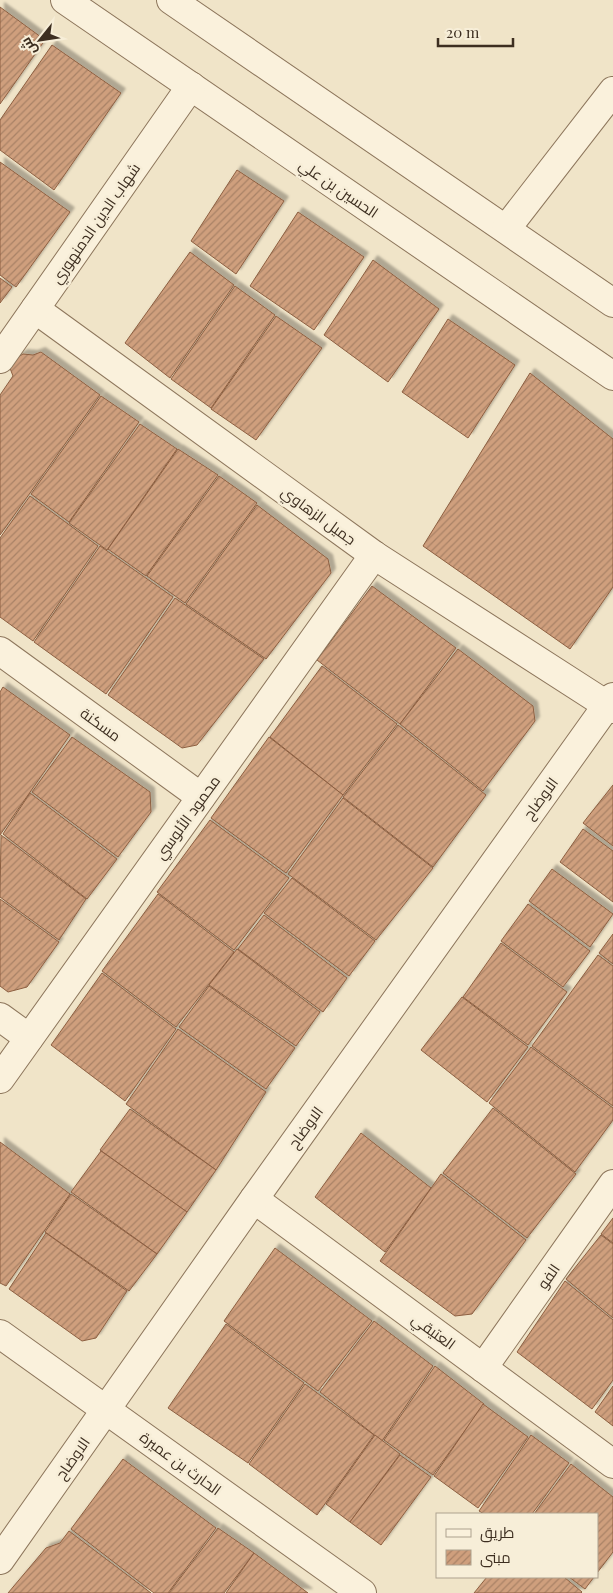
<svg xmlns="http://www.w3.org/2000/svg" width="613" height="1593" font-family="'Playfair Display',Cairo,serif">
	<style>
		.building { fill: url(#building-hatch); stroke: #8d5f41; filter: url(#shadow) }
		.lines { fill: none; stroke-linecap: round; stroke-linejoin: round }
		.minor-casing { stroke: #8d765c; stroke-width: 30 }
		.minor { stroke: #faf1dc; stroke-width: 28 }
		.labels { text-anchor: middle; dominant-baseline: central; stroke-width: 5; stroke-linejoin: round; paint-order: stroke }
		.street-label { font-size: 15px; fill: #3d2e20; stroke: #f7eed8 }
	</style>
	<defs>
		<pattern id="building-hatch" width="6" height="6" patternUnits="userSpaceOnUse" patternTransform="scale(1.25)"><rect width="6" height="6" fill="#cf9f7d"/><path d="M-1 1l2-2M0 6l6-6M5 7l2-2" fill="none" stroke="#a98266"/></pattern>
		<filter id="shadow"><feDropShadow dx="4.5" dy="-4.5" stdDeviation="1" flood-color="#0004"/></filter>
	</defs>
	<rect width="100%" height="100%" fill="#f0e4c8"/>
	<g class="building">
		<polygon points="0,7 45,40 0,104"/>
		<polygon points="52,45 121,93 54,190 0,150 0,120"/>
		<polygon points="0,162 70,212 16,287 0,275"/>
		<polygon points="237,170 284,201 236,274 191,241"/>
		<polygon points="298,212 364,257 314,330 250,286"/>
		<polygon points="190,252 234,285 170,378 125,343"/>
		<polygon points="373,260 439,309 388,382 324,335"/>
		<polygon points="0,278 12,287 0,303"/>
		<polygon points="235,286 275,315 211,408 171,379"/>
		<polygon points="276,316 322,348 256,440 211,409"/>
		<polygon points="448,319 515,365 468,438 402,392"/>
		<polygon points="41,352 100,395 0,535 0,395 13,376 8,363 23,354 33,355"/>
		<polygon points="530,373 613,439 613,587 570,649 423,546"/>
		<polygon points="101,396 139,422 69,522 31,494"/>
		<polygon points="140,424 177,449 107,550 69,523"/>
		<polygon points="178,449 218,475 146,576 108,549"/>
		<polygon points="219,476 257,503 185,603 147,576"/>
		<polygon points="30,496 98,546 33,641 0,617 0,538"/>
		<polygon points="257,505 328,559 331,573 266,659 186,604"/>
		<polygon points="100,546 173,597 106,694 34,642"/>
		<polygon points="372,586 456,648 400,724 317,660"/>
		<polygon points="175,598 264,659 197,745 182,748 108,695"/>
		<polygon points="458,649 533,706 535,721 483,791 400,724"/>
		<polygon points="322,666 397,724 343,795 270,737"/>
		<polygon points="3,687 70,735 0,835 0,692"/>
		<polygon points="398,725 486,795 433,867 343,797"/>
		<polygon points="72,737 150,792 151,812 118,857 32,792"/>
		<polygon points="269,737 343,795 286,873 211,818"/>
		<polygon points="613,785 613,846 583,823"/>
		<polygon points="30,793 117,859 87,899 3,834"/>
		<polygon points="343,798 433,868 376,940 288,874"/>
		<polygon points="210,820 289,878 234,950 157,892"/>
		<polygon points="583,829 613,851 613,902 560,862"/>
		<polygon points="1,835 86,899 59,940 0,897"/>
		<polygon points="552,869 613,914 590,947 529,901"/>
		<polygon points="292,878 375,941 349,976 264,913"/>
		<polygon points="158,894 234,952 176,1027 102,971"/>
		<polygon points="0,899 59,942 27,987 8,992 0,986"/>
		<polygon points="528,904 590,951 563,987 501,941"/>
		<polygon points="264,915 347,978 323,1012 238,949"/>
		<polygon points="613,934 613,964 599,953"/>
		<polygon points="501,943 567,992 528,1045 463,997"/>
		<polygon points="237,949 320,1012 296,1046 209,985"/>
		<polygon points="598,955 613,966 613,1106 532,1046"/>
		<polygon points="102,973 176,1029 125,1101 51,1045"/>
		<polygon points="209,986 295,1048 266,1089 179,1027"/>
		<polygon points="462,997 528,1047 487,1102 421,1050"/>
		<polygon points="178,1029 266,1092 216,1170 126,1104"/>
		<polygon points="531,1047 613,1108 613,1120 575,1172 489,1103"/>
		<polygon points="493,1108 576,1174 527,1238 443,1173"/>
		<polygon points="130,1109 216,1170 187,1212 100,1150"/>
		<polygon points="361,1133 431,1188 385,1252 315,1197"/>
		<polygon points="0,1142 70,1194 6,1286 0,1283"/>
		<polygon points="101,1151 187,1212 157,1254 71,1192"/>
		<polygon points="441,1174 526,1240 472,1314 455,1316 380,1261"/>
		<polygon points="71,1194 157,1254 129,1291 45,1232"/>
		<polygon points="613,1218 613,1243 601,1234"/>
		<polygon points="46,1233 127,1291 96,1338 82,1341 9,1289"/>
		<polygon points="601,1235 613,1244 613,1318 566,1279"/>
		<polygon points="275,1248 372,1321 318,1391 224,1321"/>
		<polygon points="565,1281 613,1320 613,1380 592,1409 517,1352"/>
		<polygon points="374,1321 433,1366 382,1441 320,1392"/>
		<polygon points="226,1324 304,1383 248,1463 168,1408"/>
		<polygon points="435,1366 484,1404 433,1475 384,1440"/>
		<polygon points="305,1384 374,1435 317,1515 249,1464"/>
		<polygon points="613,1386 613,1426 595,1412"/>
		<polygon points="483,1404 528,1437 478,1508 434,1476"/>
		<polygon points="375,1435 400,1454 350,1522 326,1504"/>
		<polygon points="531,1435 569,1463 532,1514 484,1514 479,1511"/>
		<polygon points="400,1455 431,1477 381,1545 350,1522"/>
		<polygon points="123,1459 216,1528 168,1593 154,1593 71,1529"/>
		<polygon points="571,1464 613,1497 613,1552 597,1573 597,1514 534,1514"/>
		<polygon points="218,1528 254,1553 224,1593 169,1593"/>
		<polygon points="69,1531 151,1593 8,1593 46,1548 60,1543"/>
		<polygon points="254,1553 308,1593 226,1593"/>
		<polygon points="487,1577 564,1577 582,1592 581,1593 474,1593"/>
		<polygon points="569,1577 594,1577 585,1589"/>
	</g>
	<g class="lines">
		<g class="minor-casing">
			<g id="minor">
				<polyline points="65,0 613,376"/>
				<polyline points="171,0 613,303"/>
				<polyline points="506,229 613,91"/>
				<polyline points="35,309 374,555 613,709"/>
				<polyline points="0,359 191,86"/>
				<polyline points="0,651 201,797"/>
				<polyline points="0,1017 29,1038"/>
				<polyline points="0,1079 374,555"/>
				<polyline points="254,1199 613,1464"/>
				<polyline points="0,1334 362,1593"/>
				<polyline points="483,1368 613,1184"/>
				<polyline points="0,1560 254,1199 613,697"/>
			</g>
		</g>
		<use href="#minor" class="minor"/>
	</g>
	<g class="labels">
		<g class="street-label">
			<text transform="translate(339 188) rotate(34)">الحسين بن علي</text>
			<text transform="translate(95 223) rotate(-55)">شهاب الدين الدمنهوري</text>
			<text transform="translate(319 515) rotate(36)">جميل الزهاوي</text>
			<text transform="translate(101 724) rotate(36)">مسكنة</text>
			<text transform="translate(540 798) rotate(-54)">الاوضاح</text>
			<text transform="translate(187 817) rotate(-54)">محمود الألوسي</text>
			<text transform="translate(305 1127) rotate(-54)">الاوضاح</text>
			<text transform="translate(548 1276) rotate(-55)">الفو</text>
			<text transform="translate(434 1331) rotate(36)">العتيقي</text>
			<text transform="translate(72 1458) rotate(-55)">الاوضاح</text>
			<text transform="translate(181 1463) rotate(36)">الحارث بن عميرة</text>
		</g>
	</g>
	<rect x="436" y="1513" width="162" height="65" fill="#f7eed8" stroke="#ada18e"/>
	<rect x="446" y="1529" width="25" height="8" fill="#faf1dc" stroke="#ada18e"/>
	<text x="480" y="1538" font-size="15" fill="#3d2e20">طريق</text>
	<rect x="446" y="1550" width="25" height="15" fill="url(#building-hatch)" stroke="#ada18e"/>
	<text x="480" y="1563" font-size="15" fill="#3d2e20">مبنى</text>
	<g transform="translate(40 40) rotate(240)" stroke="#f7eed8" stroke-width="4" paint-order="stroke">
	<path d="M0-4L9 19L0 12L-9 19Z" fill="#3d2e20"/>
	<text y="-8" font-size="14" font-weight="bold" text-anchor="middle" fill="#3d2e20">ش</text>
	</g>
	<path d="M438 38v8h75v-8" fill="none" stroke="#3d2e20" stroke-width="2.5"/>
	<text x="446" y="38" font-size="15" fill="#3d2e20" stroke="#f7eed8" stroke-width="4" paint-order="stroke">20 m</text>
</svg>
